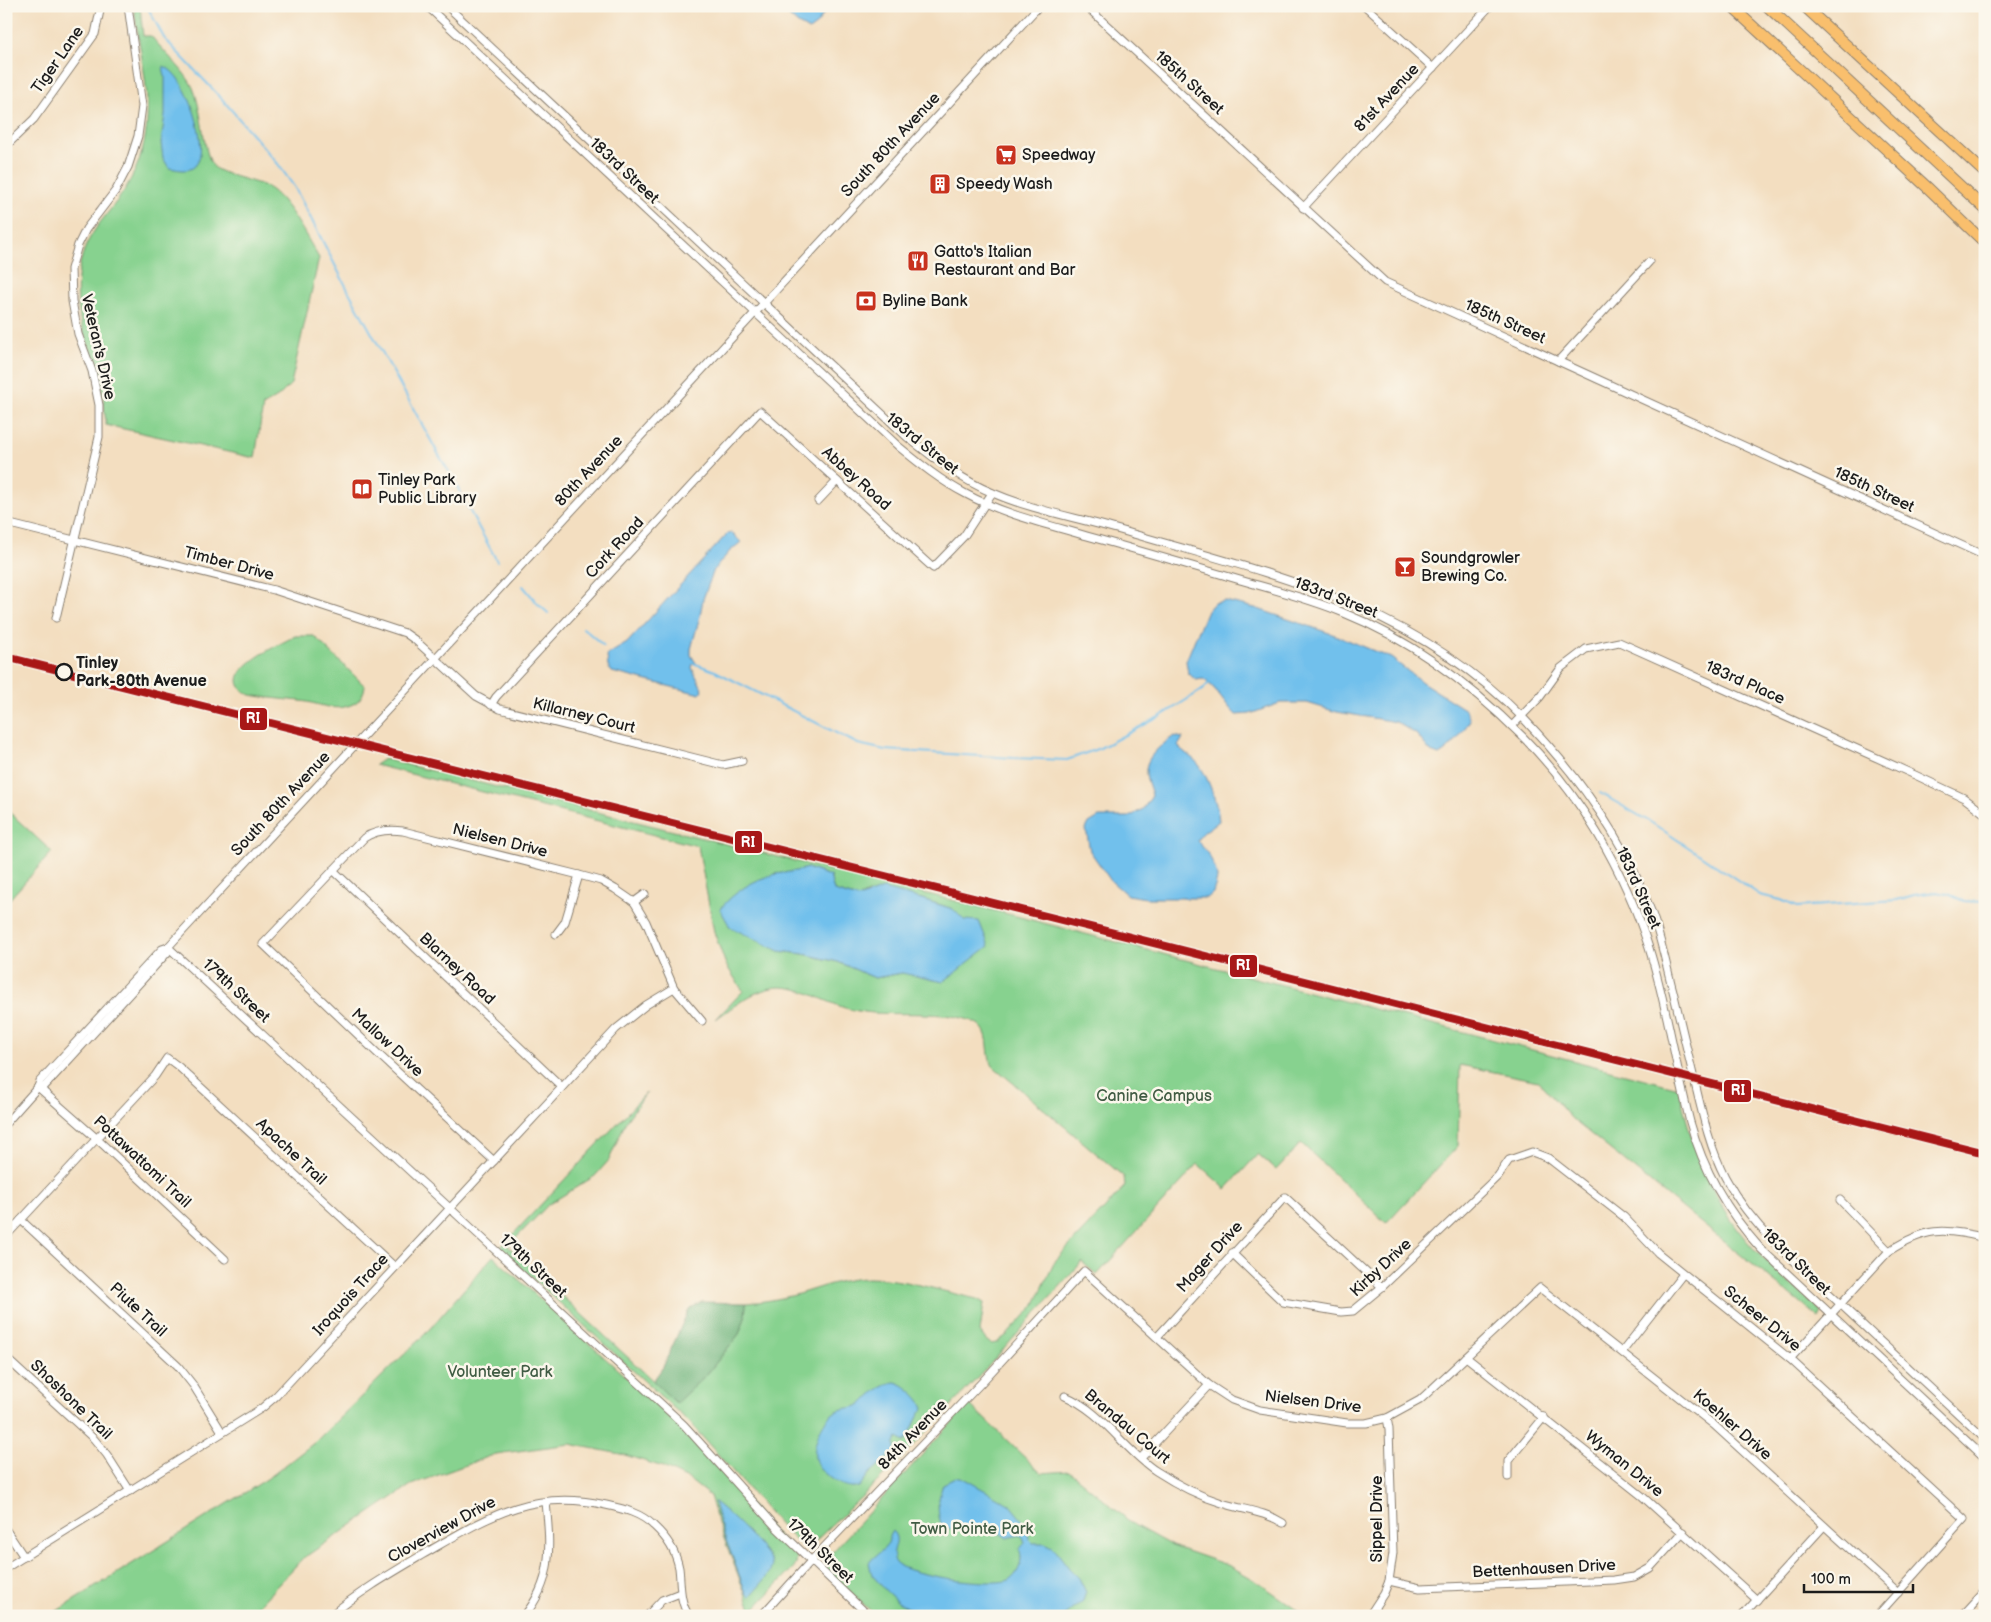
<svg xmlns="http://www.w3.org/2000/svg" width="1991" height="1622" font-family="'Balsamiq Sans',sans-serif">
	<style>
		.green { fill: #87d28f; stroke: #527756; fill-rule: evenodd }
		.forest { fill: #6db47a; stroke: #44684b }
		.water { fill: #71c0ec; stroke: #466e84 }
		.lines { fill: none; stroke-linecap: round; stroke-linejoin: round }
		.stream { stroke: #71c0ec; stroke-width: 2 }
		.minor-casing { stroke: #887d6e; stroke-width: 9 }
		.highway-casing { stroke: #887d6e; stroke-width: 12 }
		.minor { stroke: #fff; stroke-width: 7 }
		.highway { stroke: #f9bf6d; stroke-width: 10 }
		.rail-1-casing { stroke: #fbf7ec; stroke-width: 11 }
		.rail-1 { stroke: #a81818; stroke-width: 8 }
		.stop-dot { fill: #fbf7ec; stroke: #1c1c1c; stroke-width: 2.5 }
		.labels { text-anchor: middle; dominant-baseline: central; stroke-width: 5; stroke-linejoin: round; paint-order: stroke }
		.street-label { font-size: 16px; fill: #1c1c1c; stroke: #fbf7ec }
		.poi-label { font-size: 16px; fill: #1c1c1c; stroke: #fbf7ec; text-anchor: start }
		.stop-label { font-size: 16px; font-weight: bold; fill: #1c1c1c; stroke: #fbf7ec; text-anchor: start }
		.park-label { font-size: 16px; fill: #415c44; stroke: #fbf7ec }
		.line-badge { stroke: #fbf7ec; stroke-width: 2 }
		.badge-label { font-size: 14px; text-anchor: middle; font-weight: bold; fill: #fff }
	</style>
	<rect width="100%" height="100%" fill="#fbf7ec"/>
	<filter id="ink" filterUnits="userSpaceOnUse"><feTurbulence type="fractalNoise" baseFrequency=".02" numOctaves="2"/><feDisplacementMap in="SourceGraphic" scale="10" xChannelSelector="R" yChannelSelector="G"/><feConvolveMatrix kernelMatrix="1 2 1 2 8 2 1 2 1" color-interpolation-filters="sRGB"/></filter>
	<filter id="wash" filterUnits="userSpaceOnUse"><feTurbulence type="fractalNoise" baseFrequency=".0096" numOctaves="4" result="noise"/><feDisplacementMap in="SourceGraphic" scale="20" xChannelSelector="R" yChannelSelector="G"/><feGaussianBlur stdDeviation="1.12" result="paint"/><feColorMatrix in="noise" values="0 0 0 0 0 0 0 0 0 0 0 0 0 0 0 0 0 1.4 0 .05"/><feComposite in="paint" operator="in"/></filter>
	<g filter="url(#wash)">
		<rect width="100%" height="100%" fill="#f3dec0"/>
		<g class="green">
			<path d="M134,6H140L143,36H151C163,51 180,66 190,82C203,102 202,155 214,167C222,175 256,181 267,187C287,198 307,238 319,258L291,384L279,396L263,406L255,458L106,425C104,408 104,392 99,376C97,366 92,357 89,347C78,322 75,296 79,269C86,229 110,216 128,184C163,123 141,70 134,6Z"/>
			<path d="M295,636H314L365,686C364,693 360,701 353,704C335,713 319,703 301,701C291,700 254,697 248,694C213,673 281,644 295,636Z"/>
			<path d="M384,759L1020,917L1679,1088C1691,1147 1713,1204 1754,1249C1775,1271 1799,1291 1822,1312L1819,1318L1572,1119L1538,1081L1460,1065L1458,1146L1386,1223L1301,1143L1276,1170L1258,1154L1226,1189L1198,1164L1097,1275L1082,1262L985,1370L899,1461L808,1548L801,1545L784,1529L690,1423L500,1248L647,1092L626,1121L609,1160L595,1176L549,1204L508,1246L676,1402L707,1374L739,1334L745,1318L746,1303C762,1302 779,1299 795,1295C819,1288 843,1278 869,1278C904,1278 943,1292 977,1299L984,1303L980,1332L986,1340L991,1344L996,1343L1007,1335L1034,1306L1055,1261L1120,1192L1125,1185L1124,1177L993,1066C985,1054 992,1035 979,1025C959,1010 900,1015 874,1013C863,1012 848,1010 837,1005C818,998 801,987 780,987C756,988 734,1006 716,1019L743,991L726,965L714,932L698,846L375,765ZM807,868L830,876L834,891L858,898L868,893L922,899L953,909L964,920L902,973L875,978L838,962L804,954L779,951L775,874L798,872Z"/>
			<polygon points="6,809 52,852 6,903"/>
			<polygon points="493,1256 683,1429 797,1557 796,1565 752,1611 718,1523 710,1496 688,1479 663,1467 625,1455 570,1444 496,1454 411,1485 302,1559 249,1616 49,1616 270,1477 315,1442 426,1333"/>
			<polygon points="969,1404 1041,1473 1069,1471 1134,1525 1172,1546 1230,1566 1253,1579 1307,1616 876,1616 828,1571 825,1567 825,1560"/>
		</g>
		<polygon class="forest" points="702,1302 746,1303 745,1318 739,1334 707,1374 676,1403 653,1381 663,1367 689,1309"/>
		<g class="water">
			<polygon points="778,6 828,6 817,24 809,30 798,24"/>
			<path d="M163,66C187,73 212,150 195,166C188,173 177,169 169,168L163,158L161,143L165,114V77Z"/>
			<polygon points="732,533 741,542 729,552 714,570 703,599 700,616 691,649 691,655 696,663 693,664 692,668 703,690 700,694 612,672 608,667 607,655 627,643 727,534"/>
			<path d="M1225,601L1255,608L1338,636L1391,658L1422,682L1466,710L1470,720C1462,733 1453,747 1439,755L1431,752L1416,734L1396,722L1337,712L1307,703H1280L1250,714L1236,715C1224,703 1217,688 1203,679L1196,680L1188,673L1186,661L1206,612L1214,603Z"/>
			<path d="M1174,736L1183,738L1178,746C1184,753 1194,758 1199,765C1209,778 1218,806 1219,821C1211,828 1201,832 1197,841C1206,849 1216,865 1217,877C1217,882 1214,888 1213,893L1207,898H1146L1127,895L1111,881L1090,851L1086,829L1089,823L1099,817H1129L1143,809L1152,796C1151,789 1146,780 1146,773C1145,756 1162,745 1174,736Z"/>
			<path d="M807,868L830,876L834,891L858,898L883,889L922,899L953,909L964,920L979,921L989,946L943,982L902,973L875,978L838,962L804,954L779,951L730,927L720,909C734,892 754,879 776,874C786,872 796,872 807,868Z"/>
			<path d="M894,1382C903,1382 922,1399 924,1408C915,1417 911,1437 904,1442L898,1438L895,1443V1451L892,1454L869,1474L859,1487C847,1488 840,1485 831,1478C827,1475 822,1472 819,1468C809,1454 818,1430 828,1418C840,1405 850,1411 863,1403C866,1401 868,1397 871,1395C877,1389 886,1385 894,1382Z"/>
			<path d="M957,1477H961L1009,1504L1023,1521L1030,1540L1033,1543H1045L1053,1547L1069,1568L1079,1578L1086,1592L1083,1601L1064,1616H923L898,1602L887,1592L872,1575L869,1563C876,1552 890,1550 889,1536L892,1531C903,1541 888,1551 896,1563C905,1575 994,1587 1009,1580C1017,1576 1021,1565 1021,1557C1021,1555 1020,1552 1020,1549C1021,1547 1023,1545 1025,1543L1023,1537L1020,1535L1007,1538L989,1526C977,1529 952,1532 942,1526C936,1512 938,1499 943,1484Z"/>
			<path d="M714,1502C723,1507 773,1555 772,1565C771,1575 756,1589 750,1597L746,1593L720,1524Z"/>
		</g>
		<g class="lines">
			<g class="stream">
				<polyline points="147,6 164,38 222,99 278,164 295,188 349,292 440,457 456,483 460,493 497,561"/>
				<polyline points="523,586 538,604 548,613"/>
				<polyline points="583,628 604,646"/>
				<polyline points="693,663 715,671 858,744 885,750 1014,758 1067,760 1100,748 1161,716 1202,690 1210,682"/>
				<polyline points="1600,793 1652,823 1760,895 1781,900 1797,907 1897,900 1914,895 1936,892 1948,894 1964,901 1985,902"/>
			</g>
		</g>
	</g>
	<g filter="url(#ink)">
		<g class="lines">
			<g class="minor-casing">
				<g id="minor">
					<path d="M427,6L898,446C920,464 941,481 966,494C1003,514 1046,524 1087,536C1138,550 1189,565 1240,580C1275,590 1311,599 1344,613C1411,640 1471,685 1522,736C1580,794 1624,869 1649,948C1667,1005 1675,1064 1690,1122C1703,1169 1728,1213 1761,1249L1985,1458"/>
					<path d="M447,6L907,437C934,458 961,480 993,493C1032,510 1075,517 1116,529C1266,573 1411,603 1524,719C1577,774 1624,839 1651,911C1661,937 1666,965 1673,991C1680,1021 1687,1050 1694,1079C1702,1112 1709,1146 1725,1177C1738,1202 1755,1223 1775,1243L1985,1439"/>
					<polyline points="1086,6 1385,282 1985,556"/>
					<polyline points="1365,6 1433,68"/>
					<polyline points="6,146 34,119 95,34 101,6"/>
					<polyline points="1303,208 1490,6"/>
					<polyline points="1558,361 1649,262"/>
					<polyline points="818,501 837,481"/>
					<polyline points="6,523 274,590 405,633 415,640 476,696 500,709 723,765 742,761"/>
					<polyline points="56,618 99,437 99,405 92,371 78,334 72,301 71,269 78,245 86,229 116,190 128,167 138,136 142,106 128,6"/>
					<polyline points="491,705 496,697 760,411 933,568 964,536 992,493"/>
					<polyline points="1512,726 1540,697 1561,668 1586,649 1619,642 1915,775 1964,798 1985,814"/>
					<polyline points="333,870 562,1087"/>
					<polyline points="634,902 645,894"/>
					<polyline points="556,934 565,922 579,875"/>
					<polyline points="168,947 684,1425 777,1528 869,1616"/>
					<polyline points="38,1087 96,1138 225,1259"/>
					<polyline points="38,1087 44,1087 167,953 168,947"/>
					<polyline points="6,1123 38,1087 40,1081 162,949 168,947 1039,6"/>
					<path d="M494,1161L376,1052L263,944L364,838C376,830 389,829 403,831L579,875L601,881L615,889L634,902L646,922L674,988L702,1021"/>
					<polyline points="1840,1200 1889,1251"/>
					<polyline points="21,1220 178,1366 193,1385 222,1432"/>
					<polyline points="6,1236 155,1076 167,1058 179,1067 395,1267"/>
					<polyline points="1232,1253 1283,1302 1341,1312 1353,1311 1382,1287 1498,1176 1509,1160 1532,1152 1548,1158 1624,1217 1658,1253 1790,1359 1964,1519 1877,1616"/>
					<polyline points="1157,1337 1285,1197 1382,1287"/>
					<polyline points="1622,1352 1683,1274"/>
					<polyline points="1466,1357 1642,1496 1757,1600"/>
					<polyline points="6,1358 94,1439 107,1455 130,1491"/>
					<path d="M1790,1359L1889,1251C1925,1228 1943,1227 1985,1238"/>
					<path d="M1065,1396C1102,1411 1124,1450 1156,1471C1176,1484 1199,1496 1222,1503C1243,1510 1264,1511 1283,1523"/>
					<polyline points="1141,1458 1209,1385"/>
					<polyline points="1508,1477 1508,1461 1544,1417"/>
					<polyline points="6,1530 24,1557"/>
					<polyline points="6,1568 262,1408 276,1396 616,1029 646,1005 674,988"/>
					<polyline points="1389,1581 1420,1588 1614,1580 1634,1577 1650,1568 1683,1532"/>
					<path d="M330,1616C359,1592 390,1574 422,1555C485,1519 529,1488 606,1505C624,1509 641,1513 654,1526C666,1537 676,1552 679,1568C681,1584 679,1601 689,1616"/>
					<path d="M524,1616C554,1580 550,1546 546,1502"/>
					<polyline points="647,1616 662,1600 680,1593"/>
					<polyline points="761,1616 810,1562 982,1382 1084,1271 1209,1385 1232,1400 1260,1410 1347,1423 1366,1423 1387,1418 1420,1400 1540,1288 1714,1425 1898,1593"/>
					<polyline points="1369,1616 1384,1593 1389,1581 1393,1553 1389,1429 1387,1418"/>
					<polyline points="1742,1616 1824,1526"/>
					<polyline points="1962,1616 1985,1591"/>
				</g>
			</g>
			<g class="highway-casing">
				<g id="highway">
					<polyline points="1731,6 1928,188 1985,243"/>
					<polyline points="1767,6 1985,209"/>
					<polyline points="1804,6 1985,173"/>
				</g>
			</g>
			<use href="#minor" class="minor"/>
			<use href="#highway" class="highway"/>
			<g class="rail-1-casing">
				<polyline id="rail-1" points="6,657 1130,937 1985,1153"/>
			</g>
			<use href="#rail-1" class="rail-1"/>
		</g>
	</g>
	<defs>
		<g id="supermarket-square" transform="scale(1.125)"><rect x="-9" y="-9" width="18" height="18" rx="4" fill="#c8321e" stroke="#fbf7ec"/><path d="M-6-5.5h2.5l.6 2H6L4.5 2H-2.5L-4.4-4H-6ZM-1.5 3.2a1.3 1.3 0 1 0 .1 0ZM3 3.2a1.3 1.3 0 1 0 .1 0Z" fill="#fff"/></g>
		<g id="building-square" transform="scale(1.125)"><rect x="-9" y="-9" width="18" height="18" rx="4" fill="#c8321e" stroke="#fbf7ec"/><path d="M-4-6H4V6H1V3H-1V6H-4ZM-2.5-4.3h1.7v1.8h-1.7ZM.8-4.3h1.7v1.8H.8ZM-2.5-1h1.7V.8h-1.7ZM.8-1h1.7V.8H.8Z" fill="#fff"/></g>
		<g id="restaurant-square" transform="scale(1.125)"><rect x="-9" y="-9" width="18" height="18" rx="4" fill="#c8321e" stroke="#fbf7ec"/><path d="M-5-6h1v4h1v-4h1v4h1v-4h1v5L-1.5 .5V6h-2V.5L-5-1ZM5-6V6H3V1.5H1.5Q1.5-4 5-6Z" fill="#fff"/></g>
		<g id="bank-square" transform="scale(1.125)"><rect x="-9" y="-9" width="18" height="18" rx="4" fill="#c8321e" stroke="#fbf7ec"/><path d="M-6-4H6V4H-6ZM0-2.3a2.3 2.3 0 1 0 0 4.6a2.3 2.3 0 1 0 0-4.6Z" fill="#fff"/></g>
		<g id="library-square" transform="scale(1.125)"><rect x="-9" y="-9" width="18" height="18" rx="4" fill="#c8321e" stroke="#fbf7ec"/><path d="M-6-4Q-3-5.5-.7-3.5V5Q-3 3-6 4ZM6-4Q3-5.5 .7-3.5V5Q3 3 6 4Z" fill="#fff"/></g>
		<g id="bar-square" transform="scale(1.125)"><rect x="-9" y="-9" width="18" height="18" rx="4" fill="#c8321e" stroke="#fbf7ec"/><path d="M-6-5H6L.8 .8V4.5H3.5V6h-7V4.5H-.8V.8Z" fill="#fff"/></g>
	</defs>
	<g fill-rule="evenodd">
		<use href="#supermarket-square" x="1006" y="155"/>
		<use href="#building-square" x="940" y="184"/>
		<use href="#restaurant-square" x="918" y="261"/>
		<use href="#bank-square" x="866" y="301"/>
		<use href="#library-square" x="362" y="489"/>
		<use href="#bar-square" x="1405" y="567"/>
	</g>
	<circle class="stop-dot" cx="64" cy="672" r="8"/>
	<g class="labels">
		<g class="street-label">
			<text transform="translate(58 60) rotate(-55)">Tiger Lane</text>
			<text transform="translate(1189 83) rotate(42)">185th Street</text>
			<text transform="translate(1387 98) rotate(-47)">81st Avenue</text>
			<text transform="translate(891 145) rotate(-47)">South 80th Avenue</text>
			<text transform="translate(624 171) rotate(43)">183rd Street</text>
			<text transform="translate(1505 322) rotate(24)">185th Street</text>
			<text transform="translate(98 347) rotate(77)">Veteran's Drive</text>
			<text transform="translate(922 444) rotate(39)">183rd Street</text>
			<text transform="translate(589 471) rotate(-47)">80th Avenue</text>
			<text transform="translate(856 479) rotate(42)">Abbey Road</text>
			<text transform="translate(1874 490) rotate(25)">185th Street</text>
			<text transform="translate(615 548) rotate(-47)">Cork Road</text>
			<text transform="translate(229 564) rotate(15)">Timber Drive</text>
			<text transform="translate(1336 598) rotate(21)">183rd Street</text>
			<text transform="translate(1745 683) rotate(24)">183rd Place</text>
			<text transform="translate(584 716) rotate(14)">Killarney Court</text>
			<text transform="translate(281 804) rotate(-47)">South 80th Avenue</text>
			<text transform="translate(500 841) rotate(14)">Nielsen Drive</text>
			<text transform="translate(1638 888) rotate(66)">183rd Street</text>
			<text transform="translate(457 969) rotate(43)">Blarney Road</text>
			<text transform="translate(236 991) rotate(43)">179th Street</text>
			<text transform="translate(387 1043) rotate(43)">Mallow Drive</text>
			<text transform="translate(291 1152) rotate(43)">Apache Trail</text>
			<text transform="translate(142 1162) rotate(43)">Pottawattomi Trail</text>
			<text transform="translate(1210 1257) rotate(-48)">Mager Drive</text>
			<text transform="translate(1796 1262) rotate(44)">183rd Street</text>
			<text transform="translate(533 1266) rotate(43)">179th Street</text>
			<text transform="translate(1381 1268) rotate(-43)">Kirby Drive</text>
			<text transform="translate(351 1295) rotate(-48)">Iroquois Trace</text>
			<text transform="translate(138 1310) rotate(43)">Piute Trail</text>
			<text transform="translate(1762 1319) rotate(39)">Scheer Drive</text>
			<text transform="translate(71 1400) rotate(44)">Shoshone Trail</text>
			<text transform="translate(1313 1402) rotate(7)">Nielsen Drive</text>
			<text transform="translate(1732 1425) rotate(41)">Koehler Drive</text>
			<text transform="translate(1127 1427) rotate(40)">Brandau Court</text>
			<text transform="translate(913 1435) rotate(-46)">84th Avenue</text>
			<text transform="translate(1624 1464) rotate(39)">Wyman Drive</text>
			<text transform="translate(1377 1519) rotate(-90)">Sippel Drive</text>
			<text transform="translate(442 1530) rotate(-29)">Cloverview Drive</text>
			<text transform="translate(820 1551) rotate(44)">179th Street</text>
			<text transform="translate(1544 1569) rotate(-3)">Bettenhausen Drive</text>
		</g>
		<g class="poi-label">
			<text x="1022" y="155">Speedway</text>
			<text x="956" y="184">Speedy Wash</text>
			<text x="934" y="252">Gatto's Italian<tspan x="934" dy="18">Restaurant and Bar</tspan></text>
			<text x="882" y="301">Byline Bank</text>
			<text x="378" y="480">Tinley Park<tspan x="378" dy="18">Public Library</tspan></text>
			<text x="1421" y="558">Soundgrowler<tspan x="1421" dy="18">Brewing Co.</tspan></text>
		</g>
		<g class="stop-label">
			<text x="76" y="663">Tinley<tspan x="76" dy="18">Park-80th Avenue</tspan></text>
		</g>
		<g class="park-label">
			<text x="1154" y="1096">Canine Campus</text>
			<text x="500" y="1372">Volunteer Park</text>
			<text x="972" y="1529">Town Pointe Park</text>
		</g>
	</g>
	<g class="line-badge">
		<rect x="239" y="707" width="29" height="24" rx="5" fill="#a81818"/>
		<rect x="734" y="830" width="29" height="24" rx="5" fill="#a81818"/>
		<rect x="1229" y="954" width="29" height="24" rx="5" fill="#a81818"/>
		<rect x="1723" y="1079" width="29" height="24" rx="5" fill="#a81818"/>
	</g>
	<g class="badge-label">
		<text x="253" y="723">RI</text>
		<text x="748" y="847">RI</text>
		<text x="1243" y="970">RI</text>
		<text x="1738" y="1095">RI</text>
	</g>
	<rect width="1991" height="1622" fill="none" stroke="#fbf7ec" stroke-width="25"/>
	<path d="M1804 1584v8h109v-8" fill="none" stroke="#1c1c1c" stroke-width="2.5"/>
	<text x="1811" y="1584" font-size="15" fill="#1c1c1c" stroke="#fbf7ec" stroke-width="4" paint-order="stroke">100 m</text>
</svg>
